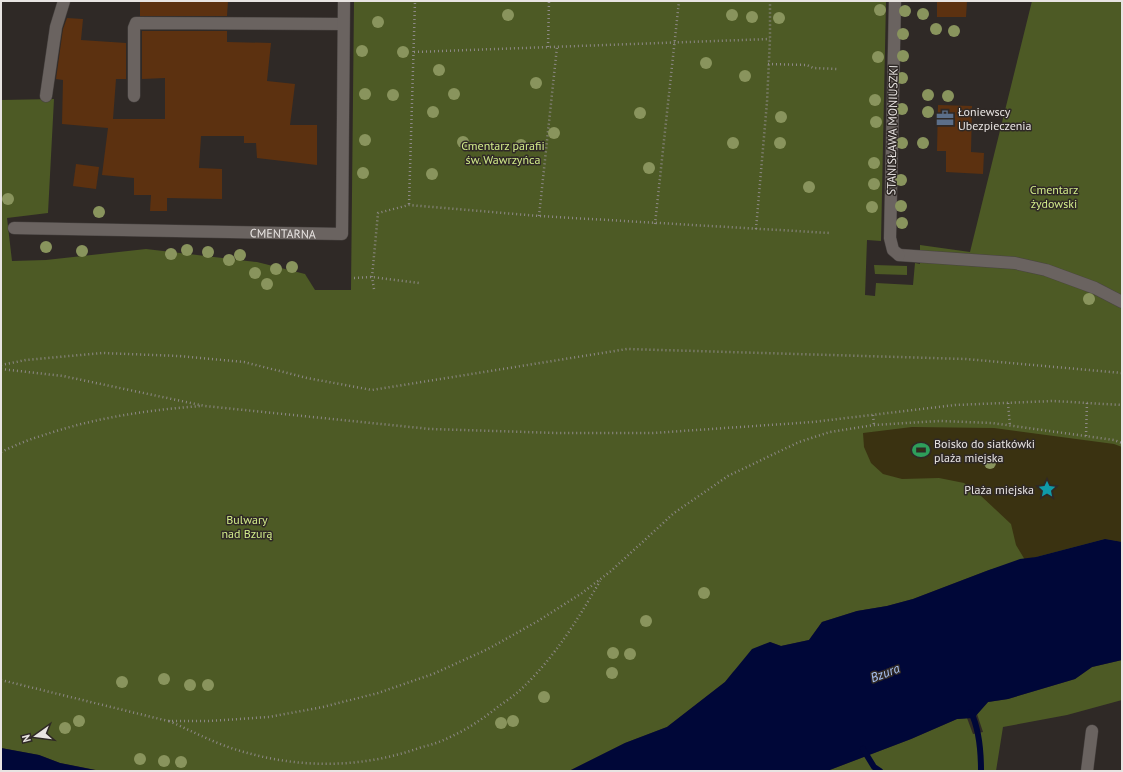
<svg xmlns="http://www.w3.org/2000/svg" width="1123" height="772" font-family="'PT Sans',sans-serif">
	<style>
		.green { fill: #4d5a25 }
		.sand { fill: #3a3211 }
		.water { fill: #000738 }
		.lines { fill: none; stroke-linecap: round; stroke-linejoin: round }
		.stream { stroke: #000738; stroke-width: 6 }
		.building { fill: #5c3110 }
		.lane-casing { stroke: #494442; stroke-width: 13 }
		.street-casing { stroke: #494442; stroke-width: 13 }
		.path { stroke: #8e8987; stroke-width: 2.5; stroke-dasharray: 1 3; stroke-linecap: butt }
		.lane { stroke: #6a6360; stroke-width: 12 }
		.street { stroke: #6a6360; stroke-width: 12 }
		.tree { fill: #89945d }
		.labels { text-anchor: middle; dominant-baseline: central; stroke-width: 3; stroke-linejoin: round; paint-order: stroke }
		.poi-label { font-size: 12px; fill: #e8e4e2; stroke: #2f2926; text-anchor: start }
		.street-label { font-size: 12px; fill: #e8e4e2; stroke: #2f2926 }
		.park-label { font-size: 12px; fill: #d2eb8a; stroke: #2f2926 }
		.water-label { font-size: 13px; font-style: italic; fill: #a9c2f3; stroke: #2f2926 }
	</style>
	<rect width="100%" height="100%" fill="#2f2926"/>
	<g class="green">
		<polygon points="354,1 886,1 881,241 867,240 865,295 875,296 876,283 913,285 915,263 920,264 920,245 970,252 1032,1 1122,1 1122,542 1105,539 989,570 913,599 887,606 857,611 822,622 809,640 781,646 770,642 733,672 725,682 667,727 625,743 569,771 101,771 60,763 39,755 1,748 1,100 54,99 48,213 7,218 12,261 46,260 146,249 257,262 305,274 315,290 351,290"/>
		<polygon points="874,265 907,266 907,275 875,274"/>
		<polygon points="1122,660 1122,700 1067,715 1003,727 996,771 827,771 911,739 957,719 967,718 973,734 983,732 977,714 988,702 1008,699 1075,679 1092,667"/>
	</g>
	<polygon class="sand" points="912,427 994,428 1114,444 1122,447 1122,542 1105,539 1025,560 1016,545 1011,524 980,495 964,483 939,478 902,479 883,474 871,463 864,447 863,433"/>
	<g class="water">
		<polygon points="1105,539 1122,542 1122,660 1092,667 1075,679 1008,699 988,702 974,718 957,719 911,739 827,771 569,771 625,743 667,727 725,682 752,649 770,642 781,646 809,640 822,622 857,611 887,606 913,599 989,570 1020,559 1036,557"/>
		<polygon points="1,748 39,755 60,763 100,771 1,771"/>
	</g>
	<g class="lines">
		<g class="stream">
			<path d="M971,712C979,729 981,752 981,771"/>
			<polyline points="863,749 874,767 880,771"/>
		</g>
	</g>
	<g class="building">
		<polygon points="140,1 228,1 227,16 140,16"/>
		<polygon points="937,1 967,1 966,17 937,17"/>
		<polygon points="67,18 83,19 81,40 126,43 126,79 116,79 113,119 165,119 165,78 142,79 142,31 227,31 227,42 271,43 267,81 295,84 290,125 317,125 317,165 257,158 256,143 244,143 244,136 201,136 199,168 222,169 222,199 167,198 167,211 150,211 151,195 134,195 134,178 102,175 108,128 62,124 63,80 56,79 63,29"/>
		<polygon points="938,105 972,106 971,152 984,153 983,174 946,172 946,151 937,151"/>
		<polygon points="76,164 99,167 96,189 73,186"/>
	</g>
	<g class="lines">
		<g class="lane-casing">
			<g id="lane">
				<polyline points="899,255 1015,263 1046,270 1095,288 1122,302"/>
				<polyline points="1087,771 1092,731"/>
			</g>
		</g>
		<g class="street-casing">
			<g id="street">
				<polyline points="895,1 890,238 893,250 899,255"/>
				<polyline points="46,96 56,27 64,1"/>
				<polyline points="134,96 134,28 136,23 343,24"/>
				<path id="s1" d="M14,228L342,234L344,1"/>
			</g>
		</g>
		<g class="path">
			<polyline points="548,47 549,1"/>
			<polyline points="414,52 770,39"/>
			<polyline points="768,64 807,65 813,68 838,69"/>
			<polyline points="409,204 415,1"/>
			<polyline points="539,216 557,47"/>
			<polyline points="655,224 679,1"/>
			<polyline points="756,229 767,102 770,39 770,1"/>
			<polyline points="354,278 372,277 419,283"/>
			<polyline points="374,289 372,277 378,213 409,205 539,216 830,233"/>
			<polyline points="1,365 26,360 102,353 179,356 244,362 307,378 372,390 627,349 966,359 1122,373"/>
			<polyline points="1,369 63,376 205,406 430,429 557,433 653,433 813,422 955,405 1053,401 1122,405"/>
			<polyline points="1008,403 1010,426"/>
			<polyline points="873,415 874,425"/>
			<polyline points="1086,436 1087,402"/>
			<path d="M1,452C14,446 27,440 41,436C93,418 147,410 201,406"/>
			<polyline points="1,680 168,721 209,721 269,717 323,707 378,693 433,674 488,649 538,621 582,593 611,571 674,513 728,476 799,442 830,432 874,425 940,421 992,423 1114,440 1122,443"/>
			<path d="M169,721C194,732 218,745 244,752C303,769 364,768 422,747C431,745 440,742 448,738C466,730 483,719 499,706C505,702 512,697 518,692C553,660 577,621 600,581"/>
		</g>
		<use href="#lane" class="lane"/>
		<use href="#street" class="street"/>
	</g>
	<g class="tree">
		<circle cx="880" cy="10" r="6"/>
		<circle cx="905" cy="11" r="6"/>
		<circle cx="923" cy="14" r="6"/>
		<circle cx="508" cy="15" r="6"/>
		<circle cx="732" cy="15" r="6"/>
		<circle cx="752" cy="17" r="6"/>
		<circle cx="779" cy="18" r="6"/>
		<circle cx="378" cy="22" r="6"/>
		<circle cx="936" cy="29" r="6"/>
		<circle cx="954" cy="31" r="6"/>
		<circle cx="903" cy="34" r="6"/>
		<circle cx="362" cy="51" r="6"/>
		<circle cx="403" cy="52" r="6"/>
		<circle cx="903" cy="56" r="6"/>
		<circle cx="878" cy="57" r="6"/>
		<circle cx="706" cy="63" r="6"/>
		<circle cx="439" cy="70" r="6"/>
		<circle cx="745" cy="76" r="6"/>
		<circle cx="902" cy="78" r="6"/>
		<circle cx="536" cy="83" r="6"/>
		<circle cx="365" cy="94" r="6"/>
		<circle cx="454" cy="94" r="6"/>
		<circle cx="393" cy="95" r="6"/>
		<circle cx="928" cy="95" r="6"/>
		<circle cx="948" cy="96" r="6"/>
		<circle cx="875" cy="100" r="6"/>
		<circle cx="902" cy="109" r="6"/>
		<circle cx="433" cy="112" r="6"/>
		<circle cx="928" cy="112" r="6"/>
		<circle cx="640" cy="113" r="6"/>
		<circle cx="781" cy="117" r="6"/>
		<circle cx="876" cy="122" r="6"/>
		<circle cx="554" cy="133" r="6"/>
		<circle cx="365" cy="140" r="6"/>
		<circle cx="463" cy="142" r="6"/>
		<circle cx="733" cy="143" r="6"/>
		<circle cx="780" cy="143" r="6"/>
		<circle cx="902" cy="143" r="6"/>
		<circle cx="923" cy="143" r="6"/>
		<circle cx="521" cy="145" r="6"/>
		<circle cx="874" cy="163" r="6"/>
		<circle cx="649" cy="168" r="6"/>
		<circle cx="363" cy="173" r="6"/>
		<circle cx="432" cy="174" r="6"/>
		<circle cx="901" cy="180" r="6"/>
		<circle cx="874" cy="184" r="6"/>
		<circle cx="809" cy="187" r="6"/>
		<circle cx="8" cy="199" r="6"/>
		<circle cx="901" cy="206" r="6"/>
		<circle cx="872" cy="207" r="6"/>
		<circle cx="99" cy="212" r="6"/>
		<circle cx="902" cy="223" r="6"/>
		<circle cx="46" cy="247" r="6"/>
		<circle cx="187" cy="250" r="6"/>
		<circle cx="82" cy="251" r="6"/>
		<circle cx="208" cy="252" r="6"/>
		<circle cx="171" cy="254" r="6"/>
		<circle cx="240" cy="255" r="6"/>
		<circle cx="229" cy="260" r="6"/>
		<circle cx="292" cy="267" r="6"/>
		<circle cx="276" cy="269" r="6"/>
		<circle cx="255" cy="273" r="6"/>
		<circle cx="267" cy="284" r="6"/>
		<circle cx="1089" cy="299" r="6"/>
		<circle cx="990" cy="463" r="6"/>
		<circle cx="704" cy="593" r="6"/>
		<circle cx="646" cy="621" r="6"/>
		<circle cx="613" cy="653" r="6"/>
		<circle cx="630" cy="654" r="6"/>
		<circle cx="612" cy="673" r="6"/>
		<circle cx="164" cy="679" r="6"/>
		<circle cx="122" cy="682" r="6"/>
		<circle cx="190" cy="685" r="6"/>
		<circle cx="208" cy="685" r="6"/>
		<circle cx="544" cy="697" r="6"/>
		<circle cx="79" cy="721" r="6"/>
		<circle cx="513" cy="721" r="6"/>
		<circle cx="501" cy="723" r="6"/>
		<circle cx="65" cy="728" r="6"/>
		<circle cx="140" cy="759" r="6"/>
		<circle cx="164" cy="761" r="6"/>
		<circle cx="181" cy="762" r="6"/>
	</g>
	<defs>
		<g id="office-bare" transform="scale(1.38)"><path d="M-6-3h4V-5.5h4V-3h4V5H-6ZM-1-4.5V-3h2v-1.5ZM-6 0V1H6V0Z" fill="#5c6f8a" stroke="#2f2926" stroke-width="2.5" paint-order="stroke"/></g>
		<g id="stadium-bare" transform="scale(1.38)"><path d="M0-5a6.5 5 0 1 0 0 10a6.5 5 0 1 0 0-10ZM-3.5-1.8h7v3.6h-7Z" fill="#2e9e5b" stroke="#2f2926" stroke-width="2.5" paint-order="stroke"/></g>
		<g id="sight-bare" transform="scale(1.38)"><path d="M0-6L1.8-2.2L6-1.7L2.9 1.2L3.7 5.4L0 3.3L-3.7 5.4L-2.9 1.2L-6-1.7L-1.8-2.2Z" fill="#0f9aa8" stroke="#2f2926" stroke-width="2.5" paint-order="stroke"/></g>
	</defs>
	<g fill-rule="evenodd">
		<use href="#office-bare" x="945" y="118"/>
		<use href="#stadium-bare" x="921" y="450"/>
		<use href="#sight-bare" x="1047" y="489"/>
	</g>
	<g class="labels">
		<g class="poi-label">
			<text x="958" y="111">Łoniewscy<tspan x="958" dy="14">Ubezpieczenia</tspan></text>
			<text x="934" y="443">Boisko do siatkówki<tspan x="934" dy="14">plaża miejska</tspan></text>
			<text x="1034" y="489" text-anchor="end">Plaża miejska</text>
		</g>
		<g class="street-label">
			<text transform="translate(892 130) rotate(-89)">STANISŁAWA MONIUSZKI</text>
			<text stroke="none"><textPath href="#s1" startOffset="269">CMENTARNA</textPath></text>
		</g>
		<g class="park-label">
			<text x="503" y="145">Cmentarz parafii<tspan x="503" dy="14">św. Wawrzyńca</tspan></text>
			<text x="1054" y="189">Cmentarz<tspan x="1054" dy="14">żydowski</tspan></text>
			<text x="247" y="519">Bulwary<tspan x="247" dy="14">nad Bzurą</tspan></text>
		</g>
		<g class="water-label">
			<text transform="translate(885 673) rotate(-21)">Bzura</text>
		</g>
	</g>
	<rect width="1123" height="772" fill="none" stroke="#e8e4e2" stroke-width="4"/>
	<g transform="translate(36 736) rotate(256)" stroke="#2f2926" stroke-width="3" paint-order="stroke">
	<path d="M0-3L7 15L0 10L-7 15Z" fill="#e8e4e2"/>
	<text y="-6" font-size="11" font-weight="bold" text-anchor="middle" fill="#e8e4e2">N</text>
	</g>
</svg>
